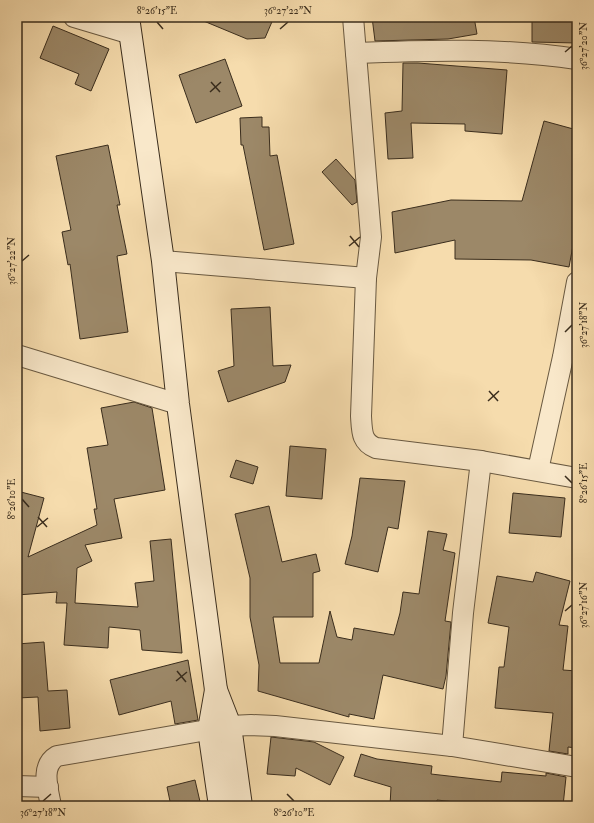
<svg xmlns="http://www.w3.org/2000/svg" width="594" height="823" font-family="'IM FELL Double Pica',serif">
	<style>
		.building { fill: #9c8868; stroke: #3a2d1d }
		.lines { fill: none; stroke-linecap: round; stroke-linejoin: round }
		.street-casing { stroke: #695941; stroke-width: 22 }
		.secondary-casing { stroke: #3a2d1d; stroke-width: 24 }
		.street { stroke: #f9e8ca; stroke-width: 20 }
		.secondary { stroke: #f9e8ca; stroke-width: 22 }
		.ticks { fill: none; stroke: #3a2d1d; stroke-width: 1.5 }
		.neatline { fill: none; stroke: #3a2d1d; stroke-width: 1.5 }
		.ticks-label { font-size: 10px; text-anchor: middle; fill: #3a2d1d }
	</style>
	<rect width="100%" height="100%" fill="#f6dcad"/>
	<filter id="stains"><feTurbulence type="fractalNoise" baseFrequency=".005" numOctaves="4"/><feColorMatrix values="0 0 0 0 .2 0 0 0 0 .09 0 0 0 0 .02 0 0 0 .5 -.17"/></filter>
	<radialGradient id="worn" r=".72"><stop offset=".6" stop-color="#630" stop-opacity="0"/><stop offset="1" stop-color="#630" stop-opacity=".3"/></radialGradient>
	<g class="building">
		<polygon points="194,17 274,17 265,38 247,39"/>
		<polygon points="372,17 474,17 477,34 448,39 375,41"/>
		<polygon points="532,17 577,17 577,43 532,42"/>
		<polygon points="53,26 109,49 91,91 75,84 79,74 40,58"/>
		<polygon points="225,59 242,106 196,123 179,75"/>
		<polygon points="403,63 418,63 507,70 502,134 465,131 465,124 411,123 413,158 388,159 385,113 402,111"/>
		<polygon points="262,117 262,127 269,127 270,156 277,155 294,244 264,250 243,145 241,145 240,118"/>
		<polygon points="544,121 577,130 577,224 569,267 531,260 455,259 455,240 395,253 392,212 451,200 522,201"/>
		<polygon points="108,145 120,205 117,205 127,254 117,256 128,332 80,339 70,264 68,265 62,232 71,230 56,156"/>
		<polygon points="336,159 355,180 357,202 352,205 322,172"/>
		<polygon points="270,307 273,366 291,365 285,382 228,402 218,371 234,366 231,309"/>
		<polygon points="134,402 152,408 165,490 114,499 122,538 85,545 92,561 77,568 75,603 138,607 135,583 154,581 150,541 171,539 182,653 142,650 140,630 109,627 108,648 64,645 67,603 56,603 57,592 17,595 17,491 44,498 28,557 97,525 94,509 97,509 87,448 108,445 101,408"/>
		<polygon points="290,446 326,449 322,499 286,496"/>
		<polygon points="236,460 258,467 253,484 230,477"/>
		<polygon points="360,478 405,481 398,529 388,527 378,572 345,564 352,536"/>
		<polygon points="513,493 565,498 561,537 509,533"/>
		<polygon points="269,506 282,562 316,554 320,571 313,573 313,617 273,617 280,663 319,663 330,611 337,637 352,640 354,628 394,635 400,613 403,592 419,594 428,531 447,534 443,550 455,553 445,621 451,622 446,676 443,689 383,675 374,719 349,714 349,717 258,691 259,665 250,617 250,578 235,514"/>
		<polygon points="536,572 570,581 559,625 568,626 563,670 577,671 577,748 568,747 568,754 549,751 553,713 495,708 499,667 504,667 509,627 488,623 497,576 533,582"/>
		<polygon points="44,642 48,691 67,690 70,728 40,731 38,697 17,698 17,644"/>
		<polygon points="188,660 198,720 175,724 171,701 119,715 110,680"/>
		<polygon points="271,737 314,742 344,757 330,785 296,768 295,776 267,774"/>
		<polygon points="361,754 377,759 432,766 431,774 501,782 502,772 546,776 546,773 566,777 563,806 493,806 437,800 437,806 390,806 391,787 354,776"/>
		<polygon points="195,780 201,806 171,806 167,787"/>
	</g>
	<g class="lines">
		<g class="street-casing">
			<g id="street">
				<polyline points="74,17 131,34"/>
				<path d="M353,17L371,237L366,278L361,416C362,431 361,442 376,448L481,461L577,478"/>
				<path d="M356,53C430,50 504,48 577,59"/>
				<polyline points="163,261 366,278"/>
				<polyline points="17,355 178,404"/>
				<polyline points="538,470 563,357 577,282"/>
				<polyline points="452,746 463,613 481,461"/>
				<polyline points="17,786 48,787"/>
				<path d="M51,806C48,789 40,766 57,756L230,726L251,725L275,726L452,746L577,767"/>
			</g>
		</g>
		<g class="secondary-casing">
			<g id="secondary">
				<polyline points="128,17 163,261 178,404 216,690 230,726 241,806"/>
				<polyline points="216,690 209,730 220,806"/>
			</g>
		</g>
		<use href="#street" class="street"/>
		<use href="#secondary" class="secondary"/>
	</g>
	<path class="ticks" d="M157,22L163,29M280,29L288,22M565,52L572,46M211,82L220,92M210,92L221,82M350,236L359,247M349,246L360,237M22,261L29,255M565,332L572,325M489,391L498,401M488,401L499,391M565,476L572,483M22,499L29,507M38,517L47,527M37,527L48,518M565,611L572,605M177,671L186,682M176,681L187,672M287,794L294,801M43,801L51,794"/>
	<rect width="594" height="823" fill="none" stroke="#f6dcad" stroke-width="44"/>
	<rect x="22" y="22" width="550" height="779" class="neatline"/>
	<g class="ticks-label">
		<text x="157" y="14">8°26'15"E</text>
		<text x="288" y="14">36°27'22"N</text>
		<text transform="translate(583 46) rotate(-90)" y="4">36°27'20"N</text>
		<text transform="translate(11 261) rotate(-90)" y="4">36°27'22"N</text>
		<text transform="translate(583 325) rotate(-90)" y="4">36°27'18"N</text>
		<text transform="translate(583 483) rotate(-90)" y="4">8°26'15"E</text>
		<text transform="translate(11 499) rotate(-90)" y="4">8°26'10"E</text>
		<text transform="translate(583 605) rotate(-90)" y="4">36°27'16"N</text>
		<text x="43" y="816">36°27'18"N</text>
		<text x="294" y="816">8°26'10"E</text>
	</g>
	<rect width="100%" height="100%" filter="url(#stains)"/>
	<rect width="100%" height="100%" fill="url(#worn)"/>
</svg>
